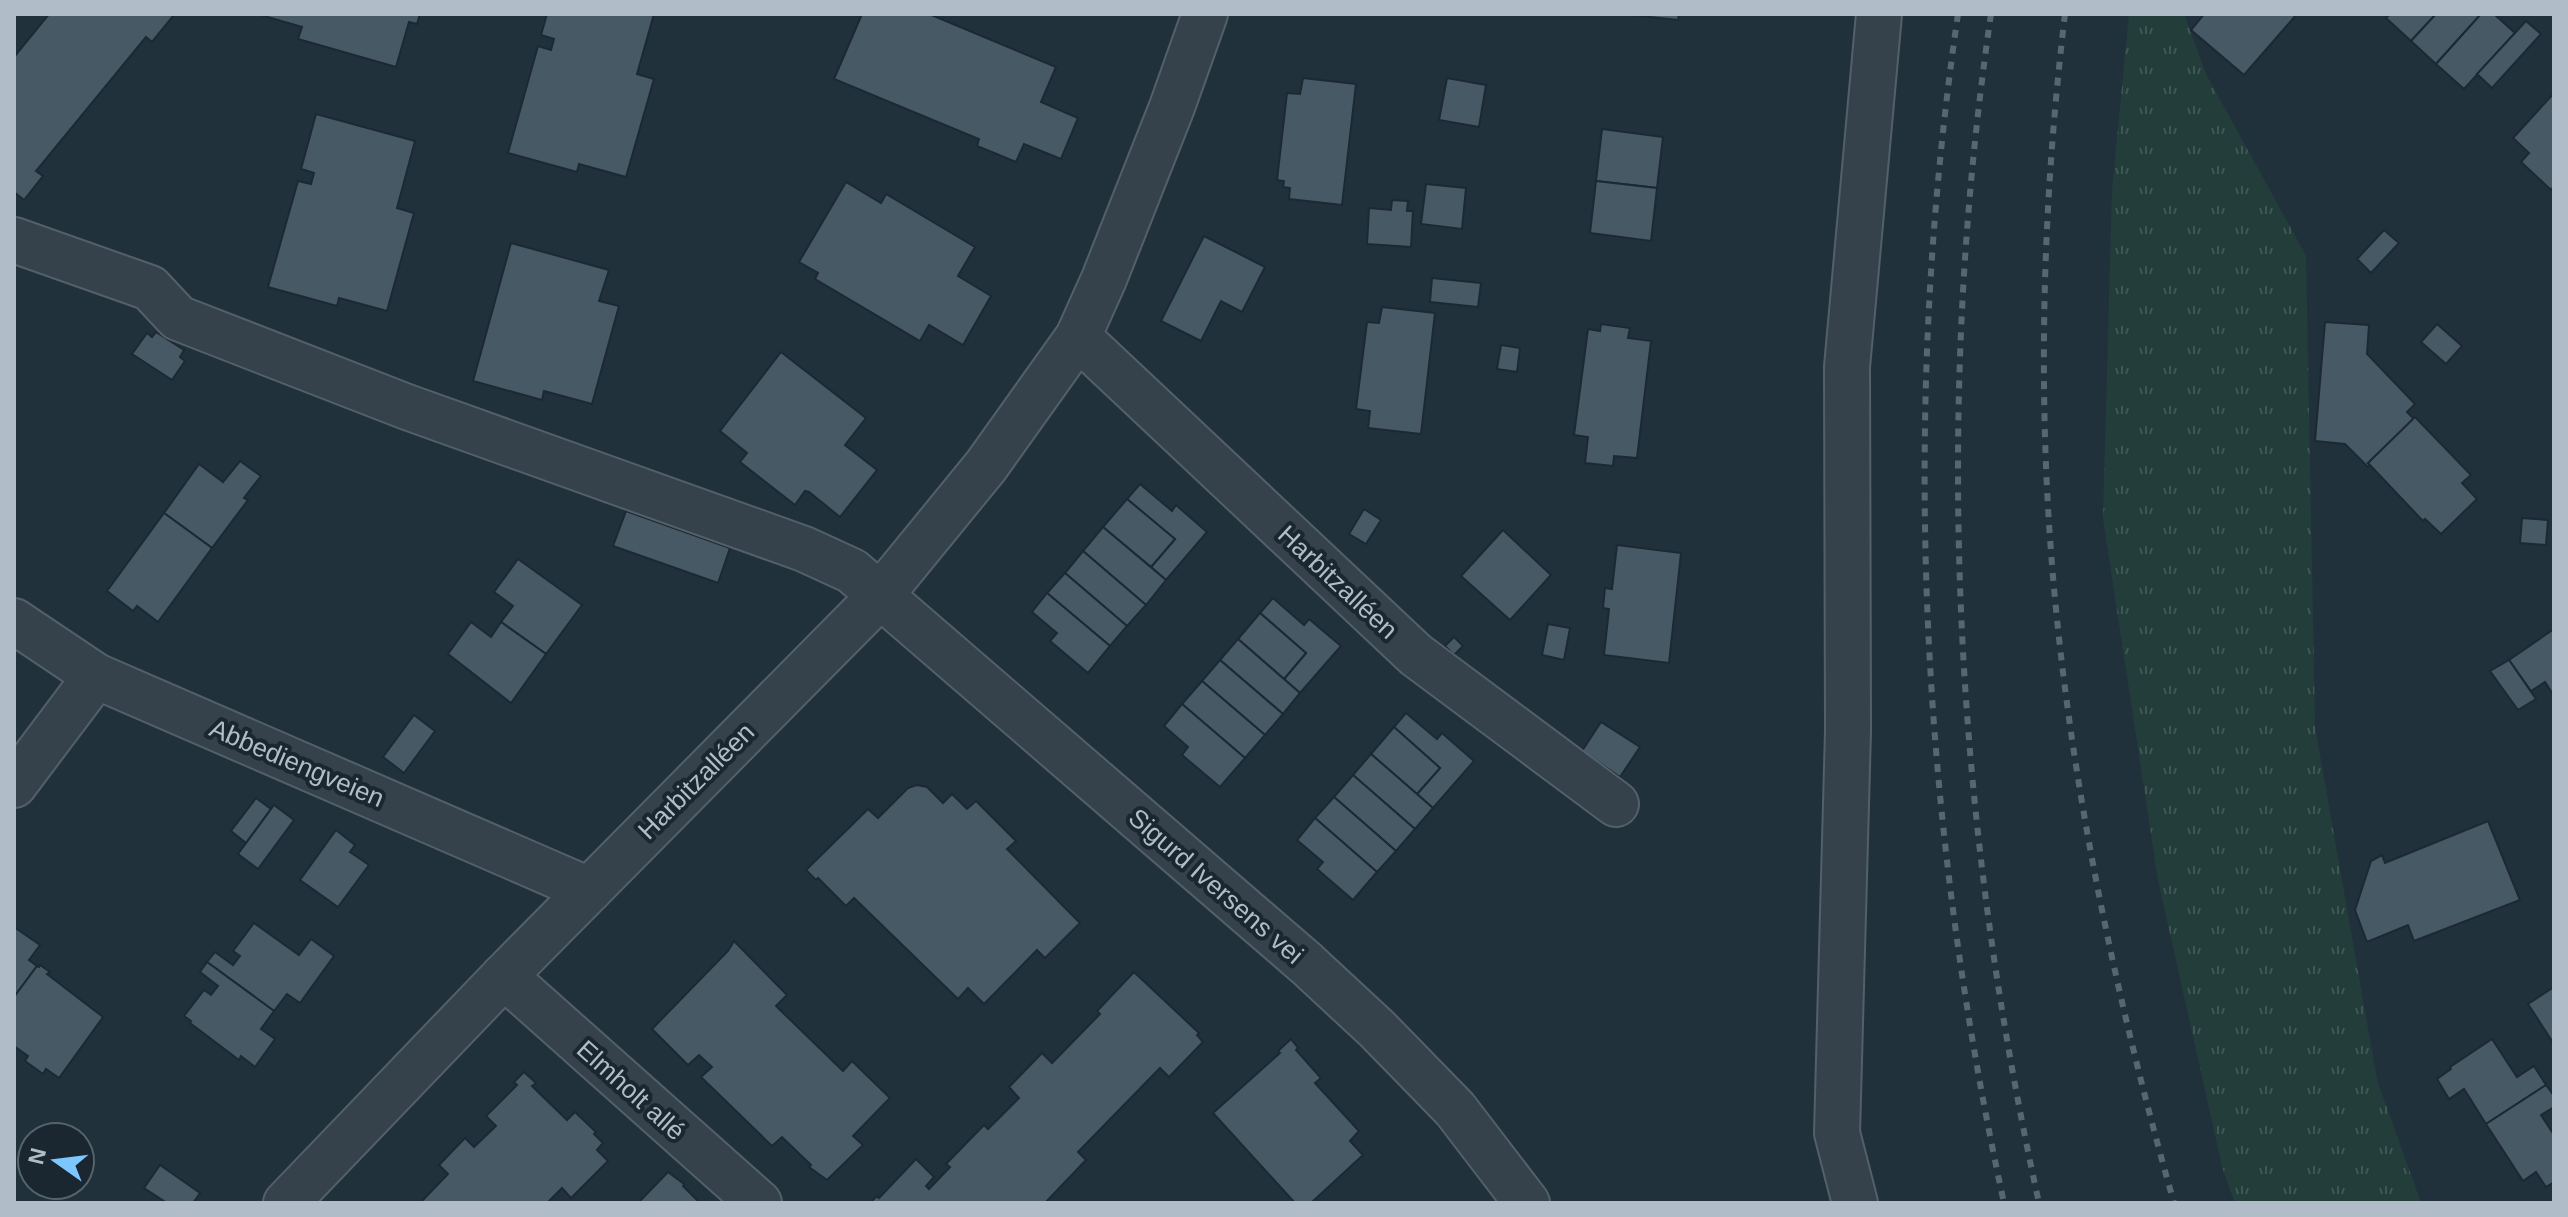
<svg xmlns="http://www.w3.org/2000/svg" width="2568" height="1217" font-family="Arial,sans-serif">
	<style>
		.grass { fill: url(#grass-tufts) }
		.building { fill: #465965; stroke: #1c2933; stroke-width: 2 }
		.lines { fill: none; stroke-linecap: round; stroke-linejoin: round }
		.minor-casing { stroke: #53606a; stroke-width: 48 }
		.minor { stroke: #35424c; stroke-width: 44 }
		.rail { stroke: #566773; stroke-width: 6; stroke-dasharray: 8 8; stroke-linecap: butt }
		.labels { text-anchor: middle; dominant-baseline: central; stroke-width: 8; stroke-linejoin: round; paint-order: stroke }
		.street-label { font-size: 26px; fill: #b0bdc8; stroke: #1a2731 }
	</style>
	<defs>
		<pattern id="grass-tufts" width="24" height="20" patternUnits="userSpaceOnUse" patternTransform="scale(2)"><rect width="24" height="20" fill="#233d3b"/><path d="M3 7l-1-3M5 7V3M7 7l1-3M15 17l-1-3M17 17v-4M19 17l1-3" fill="none" stroke="#405756"/></pattern>
	</defs>
	<rect width="100%" height="100%" fill="#21313c"/>
	<polygon class="grass" points="2129,14 2184,14 2206,74 2306,256 2315,727 2377,1080 2421,1203 2235,1203 2223,1170 2158,880 2103,518 2112,191"/>
	<g class="building">
		<polygon points="49,14 174,15 152,42 146,37 36,171 43,176 24,200 14,192 14,57"/>
		<polygon points="257,14 420,14 417,24 409,22 396,67 298,39 302,27"/>
		<polygon points="547,14 654,14 637,74 654,79 626,177 579,164 577,172 508,153 538,46 551,50 554,39 541,35"/>
		<polygon points="862,14 929,14 1056,67 1041,102 1078,118 1061,159 1024,144 1016,162 977,146 979,139 834,79"/>
		<polygon points="1622,14 1679,14 1678,20"/>
		<polygon points="2204,14 2297,14 2244,75 2191,30"/>
		<polygon points="2390,14 2436,14 2411,41 2386,18"/>
		<polygon points="2436,14 2481,14 2436,64 2411,41"/>
		<polygon points="2481,14 2494,14 2515,33 2464,89 2436,64"/>
		<polygon points="2526,21 2541,34 2492,88 2477,74"/>
		<polygon points="1303,78 1356,84 1342,205 1289,199 1290,188 1283,187 1284,181 1277,180 1287,93 1300,94"/>
		<polygon points="1447,78 1486,85 1479,127 1439,120"/>
		<polygon points="2554,93 2554,186 2551,190 2521,162 2529,153 2513,138"/>
		<polygon points="316,114 415,141 397,208 414,213 387,311 339,298 337,306 268,287 298,181 311,184 314,173 301,169"/>
		<polygon points="1602,129 1663,137 1657,188 1596,181"/>
		<polygon points="1596,181 1657,188 1651,241 1590,233"/>
		<polygon points="846,182 881,203 886,194 975,247 958,276 991,296 963,345 929,325 920,341 815,279 818,273 799,262"/>
		<polygon points="1426,184 1466,188 1462,229 1421,224"/>
		<polygon points="1392,200 1408,201 1407,211 1413,211 1411,247 1367,244 1369,208 1391,210"/>
		<polygon points="2384,230 2399,243 2371,273 2357,259"/>
		<polygon points="1204,236 1265,267 1242,312 1221,301 1201,341 1161,321"/>
		<polygon points="511,243 609,270 599,301 619,306 592,404 544,391 542,400 473,381"/>
		<polygon points="1432,278 1481,283 1478,307 1430,302"/>
		<polygon points="1382,307 1435,313 1421,434 1368,428 1370,411 1356,409 1367,322 1379,323"/>
		<polygon points="2325,322 2369,325 2367,354 2415,404 2407,412 2414,419 2368,463 2370,465 2368,467 2345,444 2315,441"/>
		<polygon points="1601,324 1630,328 1628,338 1651,341 1637,458 1614,456 1613,466 1585,463 1588,437 1574,435 1588,329 1600,331"/>
		<polygon points="2437,324 2462,346 2446,364 2421,342"/>
		<polygon points="156,332 184,350 180,357 185,361 172,380 132,354 147,333 152,337"/>
		<polygon points="1501,345 1520,348 1517,372 1497,369"/>
		<polygon points="781,352 866,418 845,445 877,470 840,517 809,492 805,491 795,505 740,462 747,453 720,431"/>
		<polygon points="2415,417 2471,475 2462,483 2477,499 2441,534 2425,519 2423,521 2368,463"/>
		<polygon points="240,461 261,476 244,498 248,500 212,548 164,513 199,464 223,482"/>
		<polygon points="1140,484 1172,511 1176,505 1207,532 1166,580 1151,567 1175,539 1127,499"/>
		<polygon points="1127,499 1175,539 1151,567 1103,527"/>
		<polygon points="1364,509 1381,520 1366,544 1349,534"/>
		<polygon points="626,511 730,548 718,583 613,546"/>
		<polygon points="164,513 212,548 158,622 137,606 133,611 107,591"/>
		<polygon points="2522,518 2548,520 2546,545 2520,543"/>
		<polygon points="1103,527 1166,580 1146,605 1083,551"/>
		<polygon points="1503,530 1551,575 1510,620 1461,576"/>
		<polygon points="1617,545 1681,553 1669,663 1604,655 1609,609 1603,608 1605,588 1612,589"/>
		<polygon points="1083,551 1146,605 1127,626 1065,573"/>
		<polygon points="518,559 582,605 546,654 501,622 513,606 494,592"/>
		<polygon points="1065,573 1127,626 1110,646 1047,593"/>
		<polygon points="1047,593 1110,646 1088,673 1050,641 1057,633 1032,612"/>
		<polygon points="1273,598 1304,625 1309,619 1341,646 1300,693 1284,679 1306,653 1260,613"/>
		<polygon points="1260,613 1306,653 1284,679 1238,639"/>
		<polygon points="471,622 491,637 501,622 546,654 511,703 448,654"/>
		<polygon points="1548,624 1570,628 1564,660 1542,655"/>
		<polygon points="2554,629 2554,696 2545,682 2531,691 2509,660"/>
		<polygon points="1454,637 1463,646 1454,655 1445,646"/>
		<polygon points="1238,639 1300,693 1283,714 1220,660"/>
		<polygon points="1220,660 1283,714 1265,735 1202,681"/>
		<polygon points="2509,660 2536,699 2518,710 2490,671"/>
		<polygon points="1202,681 1265,735 1245,758 1182,704"/>
		<polygon points="1182,704 1245,758 1220,787 1182,755 1188,747 1164,726"/>
		<polygon points="1406,713 1437,739 1442,733 1474,761 1433,808 1417,794 1440,768 1394,727"/>
		<polygon points="414,715 435,731 404,773 383,757"/>
		<polygon points="1601,722 1640,747 1620,777 1582,751"/>
		<polygon points="1394,727 1440,768 1417,794 1371,754"/>
		<polygon points="1371,754 1433,808 1415,829 1353,775"/>
		<polygon points="1353,775 1415,829 1396,851 1334,797"/>
		<polygon points="917,785 927,787 943,803 952,794 967,809 976,801 1016,841 1007,849 1080,923 1045,958 1037,950 984,1004 968,988 958,999 854,898 846,906 818,878 816,880 806,870 868,809 878,818 908,788"/>
		<polygon points="1334,797 1396,851 1377,872 1315,818"/>
		<polygon points="256,798 271,809 246,843 231,831"/>
		<polygon points="274,805 294,820 258,869 238,854"/>
		<polygon points="1315,818 1377,872 1353,900 1317,869 1323,862 1297,840"/>
		<polygon points="2488,821 2520,900 2414,941 2408,925 2367,942 2355,910 2371,861 2382,855 2385,863"/>
		<polygon points="336,830 355,845 350,852 369,865 338,907 300,880"/>
		<polygon points="254,923 299,955 311,939 334,956 300,1003 287,994 274,1011 207,962 215,952 233,965 240,956 233,951"/>
		<polygon points="14,927 40,945 29,960 37,966 14,997"/>
		<polygon points="734,941 787,995 776,1006 843,1071 852,1061 890,1098 853,1136 863,1145 827,1180 809,1167 811,1165 782,1137 772,1146 701,1077 712,1067 699,1055 688,1065 652,1029 728,951"/>
		<polygon points="207,962 274,1011 261,1029 275,1039 255,1067 241,1056 239,1060 190,1023 191,1021 184,1016 204,990 211,995 218,986 200,972"/>
		<polygon points="40,965 50,972 47,974 103,1017 59,1078 46,1069 43,1074 25,1061 28,1056 14,1046 14,997 37,966 39,967"/>
		<polygon points="1134,972 1199,1033 1197,1035 1203,1042 1169,1077 1160,1068 1078,1152 1086,1160 1045,1203 870,1203 877,1196 879,1198 916,1159 934,1177 926,1186 929,1189 950,1167 946,1164 984,1125 988,1129 1019,1098 1009,1087 1042,1053 1052,1063 1100,1014 1097,1011"/>
		<polygon points="2554,987 2554,1040 2552,1041 2528,1004"/>
		<polygon points="1291,1039 1298,1048 1296,1050 1321,1078 1315,1083 1359,1131 1350,1141 1363,1155 1311,1203 1295,1203 1213,1113 1280,1053 1278,1051"/>
		<polygon points="2492,1039 2517,1077 2534,1066 2546,1085 2486,1124 2464,1089 2449,1099 2437,1079 2451,1069 2450,1067"/>
		<polygon points="524,1072 536,1083 532,1086 567,1120 575,1112 596,1132 594,1134 603,1143 597,1150 608,1161 571,1198 562,1188 547,1203 420,1203 448,1174 439,1165 465,1138 474,1147 496,1126 486,1116 517,1085 514,1082"/>
		<polygon points="2546,1085 2554,1096 2554,1107 2541,1115 2554,1135 2554,1182 2546,1187 2536,1172 2523,1181 2486,1124"/>
		<polygon points="80,1158 93,1166 84,1181 80,1178"/>
		<polygon points="160,1165 200,1193 193,1203 167,1203 144,1188"/>
		<polygon points="668,1172 684,1184 683,1186 700,1203 638,1203"/>
	</g>
	<g class="lines">
		<g class="minor-casing">
			<g id="minor">
				<polyline points="14,240 150,288 178,318 407,407 804,549 852,571 1307,964 1377,1029 1455,1109 1527,1203"/>
				<polyline points="1078,337 1416,655 1616,804"/>
				<polyline points="14,621 96,676 589,890"/>
				<polyline points="14,785 96,676"/>
				<polyline points="504,976 759,1203"/>
				<polyline points="286,1203 504,976 879,597 986,466 1078,337 1104,279 1172,107 1205,14"/>
				<polyline points="1855,1203 1837,1133 1848,731 1847,367 1879,14"/>
			</g>
		</g>
		<use href="#minor" class="minor"/>
		<g class="rail">
			<path d="M1958,14C1900,409 1919,813 2004,1203"/>
			<path d="M1991,14C1933,409 1953,813 2039,1203"/>
			<path d="M2065,14C2047,164 2040,315 2046,466C2056,715 2106,964 2174,1203"/>
		</g>
	</g>
	<g class="labels">
		<g class="street-label">
			<text transform="translate(1338 582) rotate(43)">Harbitzalléen</text>
			<text transform="translate(297 763) rotate(23)">Abbediengveien</text>
			<text transform="translate(696 781) rotate(-45)">Harbitzalléen</text>
			<text transform="translate(1216 886) rotate(41)">Sigurd Iversens vei</text>
			<text transform="translate(631 1090) rotate(42)">Elmholt allé</text>
		</g>
	</g>
	<rect width="2568" height="1217" fill="none" stroke="#b0bdc8" stroke-width="32"/>
	<g transform="translate(56 1161) rotate(284)"><circle r="38" fill="#1a2731" stroke="#56636d" stroke-width="2"/>
	<path d="M0-6L14 30L0 20L-14 30Z" fill="#7ec6fe"/>
	<text y="-12" font-size="22" font-weight="bold" text-anchor="middle" fill="#b0bdc8">N</text>
	</g>
</svg>
